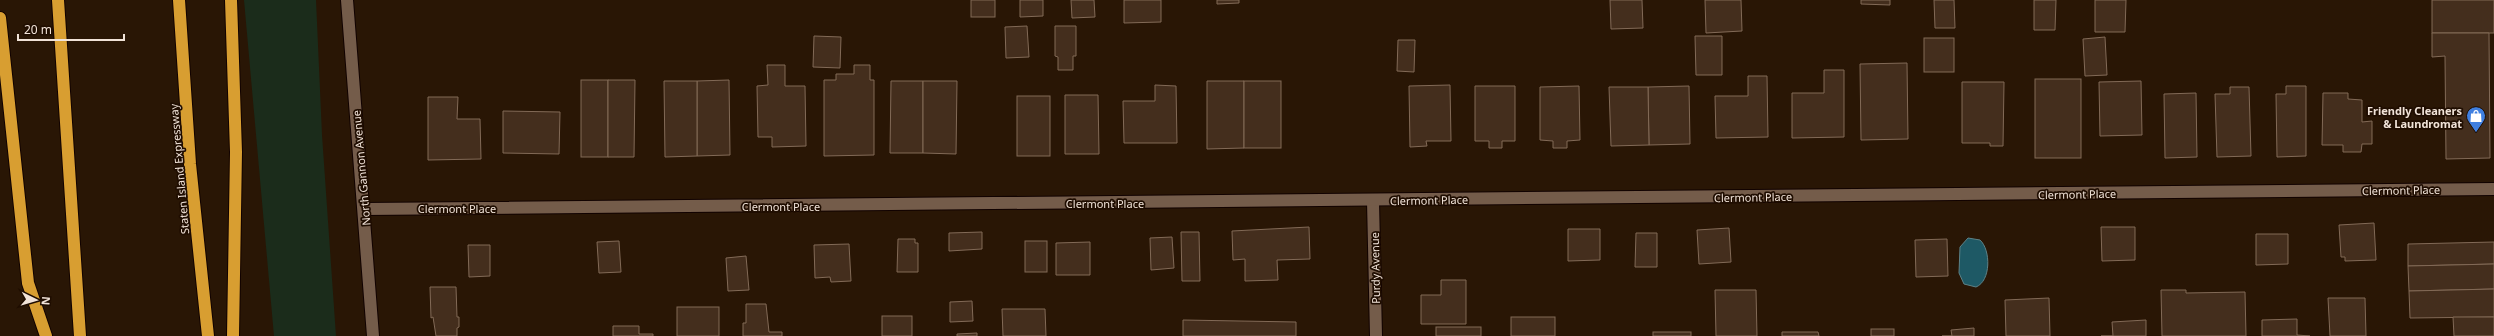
<svg xmlns="http://www.w3.org/2000/svg" width="2494" height="336" font-family="'Noto Sans',sans-serif">
	<style>
		.green { fill: #1b2c1b }
		.water { fill: #1e5965; stroke: #5d8288 }
		.building { fill: #442e1d; stroke: #826a57 }
		.lines { fill: none; stroke-linecap: round; stroke-linejoin: round }
		.street-casing { stroke: #110200; stroke-width: 14 }
		.secondary-casing { stroke: #110200; stroke-width: 14 }
		.highway-casing { stroke: #110200; stroke-width: 14 }
		.street { stroke: #745c4a; stroke-width: 12 }
		.secondary { stroke: #745c4a; stroke-width: 12 }
		.highway { stroke: #d89e31; stroke-width: 12 }
		.labels { text-anchor: middle; dominant-baseline: central; stroke-width: 3.5; stroke-linejoin: round; paint-order: stroke }
		.poi-label { font-size: 11px; font-weight: bold; fill: #f1e3d8; stroke: #1f0d00; text-anchor: end }
		.street-label { font-size: 11px; fill: #f1e3d8; stroke: #1f0d00 }
	</style>
	<rect width="100%" height="100%" fill="#291605"/>
	<polygon class="green" points="244,0 316,0 322,135 336,336 274,336"/>
	<path class="water" d="M1968,238L1980,240C1991,250 1991,281 1976,287L1964,284L1959,273L1960,247Z"/>
	<g class="building">
		<rect x="971" y="0" width="24" height="17"/>
		<polygon points="1020,0 1043,0 1043,16 1020,17"/>
		<polygon points="1071,0 1094,0 1095,17 1072,18"/>
		<polygon points="1124,0 1161,0 1161,22 1124,23"/>
		<polygon points="1217,0 1239,0 1239,3 1217,4"/>
		<polygon points="1610,0 1642,0 1643,28 1611,29"/>
		<polygon points="1705,0 1741,0 1742,31 1706,33"/>
		<polygon points="1861,0 1890,0 1890,5 1861,4"/>
		<polygon points="1934,0 1954,0 1955,28 1935,28"/>
		<polygon points="2034,0 2056,0 2055,30 2034,30"/>
		<polygon points="2095,0 2126,0 2125,32 2095,32"/>
		<rect x="2432" y="0" width="62" height="33"/>
		<polygon points="1027,26 1029,57 1006,58 1005,27"/>
		<polygon points="1055,26 1076,26 1076,56 1073,56 1073,70 1058,70 1058,57 1055,56"/>
		<polygon points="2432,33 2489,33 2490,158 2446,159 2445,56 2432,57"/>
		<polygon points="814,36 841,37 840,68 813,67"/>
		<polygon points="1695,36 1722,36 1722,75 1696,75"/>
		<polygon points="2105,37 2107,75 2085,76 2083,39"/>
		<rect x="1924" y="38" width="30" height="34"/>
		<polygon points="1398,40 1415,40 1414,72 1397,71"/>
		<polygon points="1907,63 1908,139 1861,140 1860,64"/>
		<polygon points="767,65 785,65 785,86 805,86 806,146 772,147 772,137 758,137 757,86 768,85"/>
		<polygon points="854,65 870,65 870,80 874,80 874,155 824,156 824,80 836,80 836,74 854,74"/>
		<polygon points="1824,70 1844,70 1844,137 1792,138 1792,93 1824,93"/>
		<polygon points="1748,76 1767,76 1768,137 1716,138 1715,96 1748,96"/>
		<rect x="2035" y="79" width="46" height="79"/>
		<rect x="581" y="80" width="27" height="77"/>
		<polygon points="608,80 635,80 634,157 608,157"/>
		<polygon points="729,80 730,155 697,156 697,81"/>
		<polygon points="664,81 697,81 697,156 665,157"/>
		<polygon points="891,81 923,81 923,153 890,153"/>
		<polygon points="923,81 957,81 956,154 923,153"/>
		<polygon points="1207,81 1244,81 1244,148 1207,149"/>
		<rect x="1244" y="81" width="37" height="67"/>
		<polygon points="2141,81 2142,135 2100,136 2099,82"/>
		<polygon points="1962,82 2004,82 2003,146 1990,146 1990,143 1962,143"/>
		<polygon points="1155,85 1176,86 1177,143 1124,143 1123,101 1155,101"/>
		<polygon points="1450,85 1451,141 1426,141 1427,146 1410,147 1409,86"/>
		<polygon points="1475,86 1515,86 1515,141 1502,141 1502,148 1489,148 1489,141 1475,141"/>
		<polygon points="1579,86 1580,140 1567,141 1567,148 1553,148 1553,141 1540,140 1540,87"/>
		<polygon points="1689,86 1690,144 1649,145 1648,87"/>
		<polygon points="2286,86 2306,86 2306,156 2277,157 2276,94 2286,94"/>
		<polygon points="1609,87 1648,87 1649,145 1611,146"/>
		<polygon points="2230,87 2249,87 2251,156 2217,157 2215,94 2230,94"/>
		<polygon points="2196,93 2197,157 2165,158 2164,94"/>
		<polygon points="2323,93 2348,93 2348,99 2362,100 2362,122 2372,121 2372,144 2362,144 2361,152 2343,152 2343,145 2322,145"/>
		<polygon points="1065,95 1098,95 1099,154 1065,154"/>
		<rect x="1017" y="96" width="33" height="60"/>
		<polygon points="428,97 458,97 457,119 480,119 481,159 428,160"/>
		<polygon points="503,111 560,112 559,154 503,153"/>
		<polygon points="2374,223 2376,260 2345,261 2345,257 2341,257 2339,225"/>
		<polygon points="1309,227 1310,259 1277,260 1278,280 1245,281 1245,259 1233,260 1232,231"/>
		<polygon points="2101,227 2135,227 2135,260 2102,261"/>
		<polygon points="1729,228 1731,262 1699,264 1697,230"/>
		<polygon points="1568,229 1600,229 1600,260 1568,261"/>
		<polygon points="982,232 982,249 949,251 949,233"/>
		<polygon points="1181,232 1199,232 1200,281 1182,281"/>
		<polygon points="1636,233 1657,233 1657,267 1635,267"/>
		<polygon points="2256,234 2288,234 2288,264 2256,265"/>
		<polygon points="1172,237 1174,268 1151,270 1150,238"/>
		<polygon points="898,239 915,239 915,243 918,243 918,272 897,272"/>
		<polygon points="1947,239 1948,276 1916,277 1915,240"/>
		<polygon points="619,241 621,272 599,273 597,242"/>
		<rect x="1025" y="241" width="22" height="31"/>
		<polygon points="1090,242 1090,275 1056,275 1056,243"/>
		<polygon points="2494,242 2494,264 2408,266 2408,244"/>
		<polygon points="849,244 851,281 831,282 830,277 815,278 814,245"/>
		<polygon points="468,245 490,245 490,276 469,277"/>
		<polygon points="746,256 749,290 728,291 726,258"/>
		<polygon points="2494,264 2494,289 2409,291 2408,266"/>
		<polygon points="1441,280 1466,280 1466,324 1421,324 1421,295 1441,295"/>
		<polygon points="430,287 456,287 457,317 459,317 459,327 457,328 457,336 436,336 433,317 431,318"/>
		<polygon points="2494,289 2494,317 2410,318 2409,291"/>
		<polygon points="1715,290 1756,290 1757,336 1716,336"/>
		<polygon points="2161,290 2186,290 2186,293 2245,292 2246,336 2162,336"/>
		<polygon points="2049,298 2050,336 2006,336 2005,300"/>
		<polygon points="2328,298 2365,298 2366,336 2330,336"/>
		<polygon points="972,301 973,321 950,322 950,302"/>
		<polygon points="746,304 766,304 769,332 782,332 782,336 743,336 743,323 746,323"/>
		<rect x="677" y="307" width="42" height="29"/>
		<polygon points="1002,309 1045,309 1046,336 1003,336"/>
		<rect x="882" y="316" width="30" height="20"/>
		<rect x="1511" y="317" width="44" height="19"/>
		<polygon points="2453,317 2494,317 2494,336 2454,336"/>
		<polygon points="2297,319 2297,335 2310,336 2262,336 2262,320"/>
		<polygon points="1183,320 1296,322 1296,336 1183,336"/>
		<polygon points="2146,320 2146,336 2101,336 2113,336 2112,322"/>
		<polygon points="613,326 639,326 639,334 653,334 653,336 613,336"/>
		<rect x="1436" y="327" width="45" height="9"/>
		<polygon points="1974,328 1974,336 1942,336 1952,336 1951,330"/>
		<rect x="1871" y="329" width="23" height="7"/>
		<rect x="1653" y="332" width="38" height="4"/>
		<polygon points="1782,332 1818,332 1819,336 1782,336"/>
		<polygon points="977,333 977,336 957,336 957,334"/>
	</g>
	<g class="lines">
		<g class="street-casing">
			<g id="street">
				<polyline points="1373,201 1376,336"/>
				<polyline points="364,209 2494,189"/>
			</g>
		</g>
		<g class="secondary-casing">
			<polyline id="secondary" points="347,0 373,336"/>
		</g>
		<g class="highway-casing">
			<g id="highway">
				<polyline points="58,0 80,336"/>
				<polyline points="179,0 190,164 208,336"/>
				<polyline points="231,0 236,152 233,336"/>
				<polyline points="0,18 28,283 46,336"/>
			</g>
		</g>
		<use href="#street" class="street"/>
		<use href="#secondary" class="secondary"/>
		<use href="#highway" class="highway"/>
	</g>
	<defs>
		<g id="shop-pin" transform="scale(1)"><path d="M0 17L-7.5 6A9.5 9.5 0 1 1 7.5 6Z" fill="#3f7fe0" stroke="#1f0d00"/><path d="M-5-2.5h2.3a2.7 3.5 0 0 1 5.4 0H5L5.5 6h-11ZM-1.5-2.5h3a1.5 2.3 0 0 0-3 0Z" fill="#fff"/></g>
	</defs>
	<g fill-rule="evenodd">
		<use href="#shop-pin" x="2476" y="116"/>
	</g>
	<g class="labels">
		<g class="poi-label">
			<text x="2462" y="110">Friendly Cleaners<tspan x="2462" dy="13">&amp; Laundromat</tspan></text>
		</g>
		<g class="street-label">
			<text transform="translate(361 168) rotate(-95)">North Gannon Avenue</text>
			<text transform="translate(179 169) rotate(-95)">Staten Island Expressway</text>
			<text transform="translate(2401 190) rotate(-1)">Clermont Place</text>
			<text transform="translate(2077 194) rotate(-1)">Clermont Place</text>
			<text transform="translate(1753 197) rotate(-1)">Clermont Place</text>
			<text transform="translate(1429 200) rotate(-1)">Clermont Place</text>
			<text x="1105" y="203">Clermont Place</text>
			<text x="781" y="206">Clermont Place</text>
			<text x="457" y="208">Clermont Place</text>
			<text transform="translate(1375 268) rotate(-91)">Purdy Avenue</text>
		</g>
	</g>
	<g transform="translate(36 300) rotate(95)" stroke="#1f0d00" stroke-width="3" paint-order="stroke">
	<path d="M0-3L7 15L0 10L-7 15Z" fill="#f1e3d8"/>
	<text y="-6" font-size="11" font-weight="bold" text-anchor="middle" fill="#f1e3d8">N</text>
	</g>
	<path d="M18 34v6h106v-6" fill="none" stroke="#f1e3d8" stroke-width="2"/>
	<text x="24" y="34" font-size="12" fill="#f1e3d8" stroke="#1f0d00" stroke-width="3" paint-order="stroke">20 m</text>
</svg>
